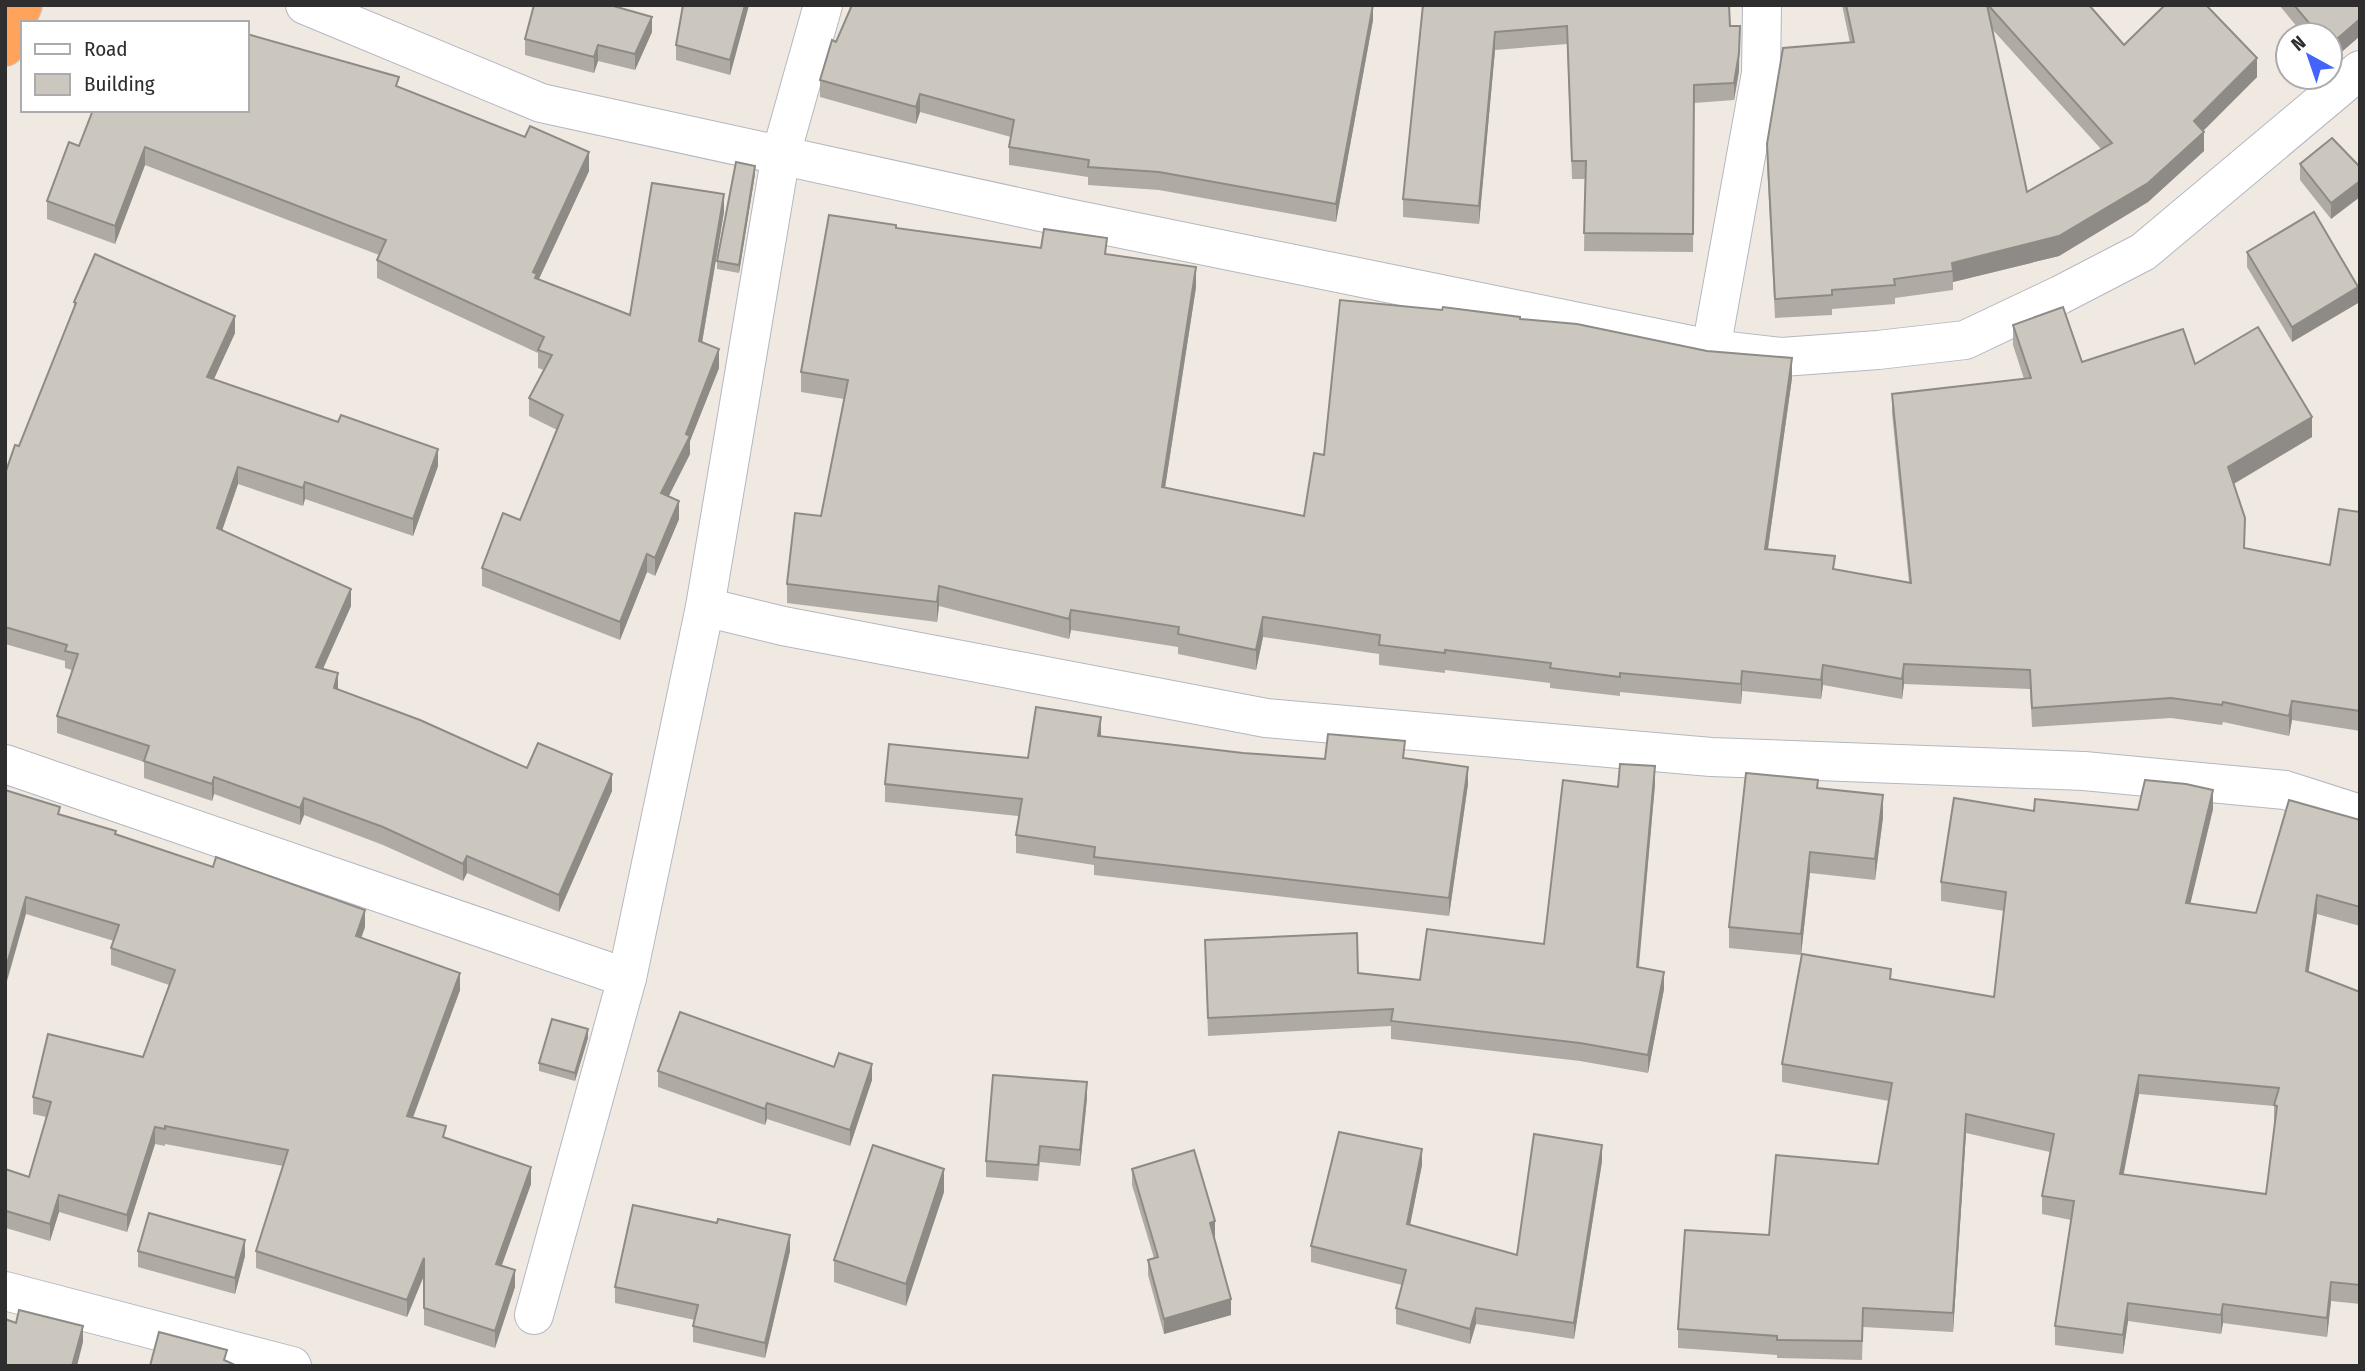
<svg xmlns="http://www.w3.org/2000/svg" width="2365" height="1371" font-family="'Fira Sans Condensed',sans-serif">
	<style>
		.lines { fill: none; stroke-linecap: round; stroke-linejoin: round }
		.minor-casing { stroke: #b4b7c1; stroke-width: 40 }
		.highway-casing { stroke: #c9c9c9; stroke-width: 40 }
		.minor { stroke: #fff; stroke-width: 38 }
		.highway { stroke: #ffa35c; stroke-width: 38 }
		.wall { fill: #afaba4; fill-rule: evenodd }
		.shaded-wall { fill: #8e8b86 }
		.building { fill: #cbc7bf; stroke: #8e8b86; stroke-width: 2; fill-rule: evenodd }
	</style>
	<rect width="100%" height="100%" fill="#efe9e1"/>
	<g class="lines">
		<g class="minor-casing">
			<g id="minor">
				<polyline points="305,5 541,103 1068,218 1711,349 1782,357 1878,350 1965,340 2060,295 2143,252 2360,70"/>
				<polyline points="1711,349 1761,73 1762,5"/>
				<polyline points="705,607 783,626 1266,718 1711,757 2084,771 2285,790 2360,814"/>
				<polyline points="5,764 627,978"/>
				<polyline points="5,1291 292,1366"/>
				<polyline points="534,1315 627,978 705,607 781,154 823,5"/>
			</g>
		</g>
		<g class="highway-casing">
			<polyline id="highway" points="5,47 23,5"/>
		</g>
		<use href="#minor" class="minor"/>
		<use href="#highway" class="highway"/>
	</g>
	<g class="wall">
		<polygon points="749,5 730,75 676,60 676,45"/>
		<polygon points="1373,5 1373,20 1336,222 1159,190 1088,185 1088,177 1009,165 1009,147 1011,137 920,112 916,124 820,97 820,80 836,42"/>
		<polygon points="1408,5 1729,5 1730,26 1739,71 1734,100 1694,103 1693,252 1584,251 1585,179 1572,179 1567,44 1495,50 1479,224 1403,217 1403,199 1423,7"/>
		<path d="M1842,5H2089L2124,45L2257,77L2203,131L2204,151L2148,202L2059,256L1953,282V290L1895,298V304L1832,309V315L1775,318L1767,164V144L1850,43ZM1992,29L2101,149L2027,192Z"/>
		<polygon points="2279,5 2360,5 2360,36 2330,62 2330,35 2304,35"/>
		<polygon points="652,32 635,70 598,61 594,73 525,55 525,39"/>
		<polygon points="399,87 589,171 539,279 630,315 724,212 702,343 719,368 690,441 690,454 669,496 679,519 655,576 647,572 620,640 482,586 482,568 520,520 557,430 529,416 529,398 544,370 538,368 538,353 377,278 377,260 379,255 145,165 115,244 47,219 47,201 79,146"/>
		<polygon points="2332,138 2331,219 2300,180 2300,164"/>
		<polygon points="755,174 739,273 717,269 717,261"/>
		<polygon points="896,228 1041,248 1107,255 1196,287 1165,488 1304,516 1324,455 1520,319 1792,378 1768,549 1835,569 1909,582 1892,413 1892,394 2024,379 2013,345 2013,325 2082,362 2195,364 2312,437 2234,484 2245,548 2330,565 2360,512 2360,731 2292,720 2289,736 2223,722 2222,725 2171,718 2032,727 2030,689 1904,684 1902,699 1823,685 1821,699 1742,691 1741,704 1620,692 1620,696 1550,688 1550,683 1445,670 1445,673 1379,665 1379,654 1263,637 1256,670 1178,654 1178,647 1071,630 1069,639 939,606 937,622 787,603 787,584 821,516 844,399 801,392 801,372"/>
		<polygon points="2247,252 2358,303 2292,342 2247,267"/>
		<polygon points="74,302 235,333 214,379 438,466 413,536 305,499 303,506 238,484 222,531 351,606 323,669 338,690 527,768 612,791 559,912 467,873 463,881 383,845 304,815 300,825 214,794 212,801 144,778 144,762 57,733 57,716 72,670 65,668 65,661 5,644 5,474 19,446 74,309"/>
		<polygon points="1101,736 1243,753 1325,759 1405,758 1468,784 1449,916 1094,875 1094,865 1016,853 1016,835 1019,816 885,802 885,784 1028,758"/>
		<polygon points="1655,784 1639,967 1664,989 1648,1073 1580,1061 1391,1039 1391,1026 1208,1036 1205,940 1358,973 1420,980 1544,944 1618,787"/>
		<polygon points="1818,788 1883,817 1875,880 1810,873 1801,955 1729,948 1729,927"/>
		<polygon points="5,790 60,814 365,927 361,938 460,990 413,1118 446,1138 531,1184 502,1265 515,1287 495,1348 424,1325 424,1276 407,1317 256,1268 256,1251 283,1166 165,1144 165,1146 155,1144 127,1232 59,1212 50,1241 6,1228 5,1169 29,1177 46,1117 33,1114 33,1097 143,1057 169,985 111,965 111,948 114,941 26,914"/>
		<path d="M2213,809L2190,904L2256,913L2360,820V926L2317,914L2308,972L2360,992V1304L2331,1301L2327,1337L2223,1323L2221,1334L2128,1321L2123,1354L2055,1345V1326L2071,1220L2042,1214V1196L2050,1152L1966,1133L1953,1332L1863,1327L1862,1360L1777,1358V1355L1678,1348V1329L1769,1235L1878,1164L1889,1101L1782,1082V1064L1891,980L1994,997L2004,911L1941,901V882L2034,811ZM2139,1094L2274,1106V1124H2275L2266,1194L2123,1175Z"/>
		<polygon points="588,1038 575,1081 539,1071 539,1063"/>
		<polygon points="658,1071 872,1080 850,1146 767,1119 765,1125 658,1087"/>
		<polygon points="1087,1098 1080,1166 1040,1162 1038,1181 986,1177 986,1161"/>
		<polygon points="1602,1161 1574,1339 1476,1324 1470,1344 1396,1324 1396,1308 1402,1285 1311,1262 1311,1246 1422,1165 1410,1225 1517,1255"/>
		<polygon points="1132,1169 1215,1237 1214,1237 1231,1315 1164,1334 1148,1275 1148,1260 1154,1258 1132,1185"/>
		<polygon points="944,1192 906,1306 834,1282 834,1260"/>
		<polygon points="138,1251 245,1256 235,1294 138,1267"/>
		<polygon points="790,1251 765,1358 693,1342 693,1326 695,1320 615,1303 615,1287"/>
	</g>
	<g class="shaded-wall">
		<polygon points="745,5 749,5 730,75 730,60"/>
		<polygon points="1373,5 1373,20 1336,222 1336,204"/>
		<polygon points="652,17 652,32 635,70 635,54"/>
		<polygon points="2360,19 2360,36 2330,62 2330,45"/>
		<polygon points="1740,26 1739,71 1734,100 1734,83"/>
		<polygon points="1495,32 1495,50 1479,224 1479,206"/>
		<polygon points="598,45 598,61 594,73 594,57"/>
		<polygon points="2257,58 2257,77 2194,140 2194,121"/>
		<polygon points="920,94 920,112 916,124 916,107"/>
		<polygon points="2204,132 2204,151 2148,202 2059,256 1953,282 1952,263"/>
		<polygon points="145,147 145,165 115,244 115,226"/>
		<polygon points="589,152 589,171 537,283 533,272"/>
		<polygon points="755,166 755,174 739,273 739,265"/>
		<polygon points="2360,181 2360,197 2331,219 2331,203"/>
		<polygon points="724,194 724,212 699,360 699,341"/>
		<polygon points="1196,267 1196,287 1162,507 1162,487"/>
		<polygon points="2358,287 2358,303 2292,342 2292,327"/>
		<polygon points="235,316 235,333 207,394 207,377"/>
		<polygon points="719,349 719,368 690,441 690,454 661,511 661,493 686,434"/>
		<polygon points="1792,358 1792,378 1765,569 1765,549"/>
		<polygon points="2312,417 2312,437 2228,487 2228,467"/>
		<polygon points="438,449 438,466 413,536 413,519"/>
		<polygon points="238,467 238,484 217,545 217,528"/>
		<polygon points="305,482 305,499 303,506 303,488"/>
		<polygon points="679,501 679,519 655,576 655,558"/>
		<polygon points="647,554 647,572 620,640 620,622"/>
		<polygon points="939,586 939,606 937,622 937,602"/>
		<polygon points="351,589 351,606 316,684 316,667"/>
		<polygon points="1071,610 1071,630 1069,639 1069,619"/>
		<polygon points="1263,617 1263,637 1256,670 1256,650"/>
		<polygon points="1904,664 1904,684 1902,699 1902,679"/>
		<polygon points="1823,665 1823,685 1821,699 1821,680"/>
		<polygon points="1742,671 1742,691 1741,704 1741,684"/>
		<polygon points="338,673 338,690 334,688"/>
		<polygon points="2292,701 2292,720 2289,736 2289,716"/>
		<polygon points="1101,717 1101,735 1098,754 1098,736"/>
		<polygon points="1655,766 1655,784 1637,984 1637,967"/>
		<polygon points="1468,767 1468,784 1449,916 1449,898"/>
		<polygon points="612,774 612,791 559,912 559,895"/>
		<polygon points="214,777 214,794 212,801 212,784"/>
		<polygon points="2213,790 2213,809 2186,922 2186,903"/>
		<polygon points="1883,795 1883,817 1875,880 1875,859"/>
		<polygon points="304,798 304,815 300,825 300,808"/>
		<polygon points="1810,852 1810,873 1801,955 1801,934"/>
		<polygon points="467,856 467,873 463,881 463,864"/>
		<polygon points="2317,895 2317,914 2306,990 2306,971"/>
		<polygon points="26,897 26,914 5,988 5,971"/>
		<polygon points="365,910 365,927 356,953 356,936"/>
		<polygon points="1664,972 1664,989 1648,1073 1648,1055"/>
		<polygon points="460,973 460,990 407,1133 407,1116"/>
		<polygon points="588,1029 588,1038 575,1081 575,1073"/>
		<polygon points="872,1064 872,1080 850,1146 850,1130"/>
		<polygon points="2139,1075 2139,1094 2120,1193 2120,1174"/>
		<polygon points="1087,1082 1087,1098 1080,1166 1080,1150"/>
		<polygon points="767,1103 767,1119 765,1125 765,1109"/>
		<polygon points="1966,1114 1966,1133 1953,1332 1953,1313"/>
		<polygon points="155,1127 155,1144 127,1232 127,1215"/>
		<polygon points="1602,1145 1602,1161 1574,1339 1574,1323"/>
		<polygon points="1422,1149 1422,1165 1407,1240 1407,1224"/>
		<polygon points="531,1167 531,1184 496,1281 496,1264"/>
		<polygon points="944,1169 944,1192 906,1306 906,1284"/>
		<polygon points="59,1195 59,1212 50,1241 50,1224"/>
		<polygon points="1215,1221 1215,1237 1210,1239 1210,1223"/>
		<polygon points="790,1235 790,1251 765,1358 765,1343"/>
		<polygon points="245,1240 245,1256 235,1294 235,1278"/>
		<polygon points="424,1258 424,1275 407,1317 407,1300"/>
		<polygon points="515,1270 515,1287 495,1348 495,1331"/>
		<polygon points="2331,1282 2331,1301 2327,1337 2327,1318"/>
		<polygon points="1231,1299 1231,1315 1164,1334 1164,1319"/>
		<polygon points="2128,1303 2128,1321 2123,1354 2123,1335"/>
		<polygon points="2223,1304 2223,1323 2221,1334 2221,1315"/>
		<polygon points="1476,1308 1476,1324 1470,1344 1470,1329"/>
		<polygon points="83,1326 83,1342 77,1366 72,1366"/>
	</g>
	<g class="building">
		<polygon points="534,5 610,5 652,17 635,54 598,45 594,57 525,39"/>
		<polygon points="683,5 745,5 730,60 676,45"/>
		<polygon points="852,5 1373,5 1336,204 1159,172 1088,167 1089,160 1009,147 1014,120 920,94 916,107 820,80 832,40 836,42"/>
		<polygon points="1423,5 1729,5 1730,26 1740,26 1739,53 1734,83 1694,85 1693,234 1584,233 1586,161 1572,161 1567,26 1495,32 1479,206 1403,199"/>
		<polygon points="1846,5 1987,5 2027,192 2112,143 1988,5 2089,5 2124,45 2165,5 2206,5 2257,58 2194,121 2204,132 2148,183 2059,236 1952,263 1953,271 1894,279 1895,285 1832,290 1832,295 1775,299 1767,144 1783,48 1854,42"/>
		<polygon points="2294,5 2360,5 2360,19 2330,45 2330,35 2319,35"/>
		<polygon points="247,34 399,77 396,86 525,137 530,126 589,152 533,272 537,274 535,278 630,315 652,183 724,194 699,341 719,349 686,434 690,436 661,493 679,501 655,558 647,554 620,622 482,568 503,513 520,520 563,415 529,398 552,355 538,350 544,337 377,260 386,240 145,147 115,226 47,201 69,142 79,146 93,110 247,110"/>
		<polygon points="2332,138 2360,167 2360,181 2331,203 2300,164"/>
		<polygon points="736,162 755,166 739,265 717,261"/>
		<polygon points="2314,212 2358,287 2292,327 2247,252"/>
		<polygon points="829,215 896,225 896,228 1041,248 1044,229 1107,238 1105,254 1196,267 1162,487 1304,516 1314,453 1324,455 1340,300 1442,310 1443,307 1520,317 1520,319 1577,324 1707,351 1792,358 1765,549 1835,556 1833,569 1911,583 1892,394 2031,378 2013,325 2063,307 2082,362 2183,329 2195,364 2258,327 2312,417 2228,467 2245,518 2244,548 2330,565 2339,509 2360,512 2360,711 2292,701 2289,716 2223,702 2222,705 2171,698 2032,708 2030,670 1904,664 1902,679 1823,665 1821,680 1742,671 1741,684 1620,673 1620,677 1550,668 1551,663 1445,650 1445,653 1379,645 1380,635 1263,617 1256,650 1178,634 1179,627 1071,610 1069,619 939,586 937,602 787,584 795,513 821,516 848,380 801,372"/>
		<polygon points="95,254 235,316 207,377 338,422 341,415 438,449 413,519 305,482 303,488 238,467 217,528 351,589 316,667 338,673 334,688 420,720 527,768 538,743 612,774 559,895 467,856 463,864 383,827 304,798 300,808 214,777 212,784 144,761 149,746 57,716 78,654 65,651 67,645 5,627 5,474 15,445 19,446 76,303 74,302"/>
		<polygon points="1036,707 1101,717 1098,736 1243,753 1325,759 1328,734 1405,741 1403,758 1468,767 1449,898 1094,857 1095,847 1016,835 1022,799 885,784 889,744 1028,758"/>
		<polygon points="1620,764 1655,766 1637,967 1664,972 1648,1055 1580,1043 1391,1021 1393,1009 1208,1018 1205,940 1357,933 1358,973 1420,980 1427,929 1544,944 1563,780 1618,787"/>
		<polygon points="1746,773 1818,780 1817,788 1883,795 1875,859 1810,852 1801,934 1729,927"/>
		<path d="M2145,780L2186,784L2213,790L2186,903L2256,913L2289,800L2360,820V907L2317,895L2306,971L2360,992V1285L2331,1282L2327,1318L2223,1304L2221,1315L2128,1303L2123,1335L2055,1326L2074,1201L2042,1196L2054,1134L1966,1114L1953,1313L1863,1308L1862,1341L1777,1340V1336L1678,1329L1685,1230L1769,1235L1776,1155L1878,1164L1892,1083L1782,1064L1802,954L1891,969L1890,979L1994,997L2006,892L1941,882L1954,798L2034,811L2035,799L2138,810ZM2139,1075L2279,1088L2274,1105L2277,1106L2266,1194L2120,1174Z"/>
		<polygon points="5,790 60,807 58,814 116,831 115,834 213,867 216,857 365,910 356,936 460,973 407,1116 446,1126 443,1137 531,1167 496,1264 515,1270 495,1331 424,1308 424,1258 407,1300 256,1251 288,1150 165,1126 165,1129 155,1127 127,1215 59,1195 50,1224 6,1211 5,1212 5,1169 29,1177 51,1102 33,1097 48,1034 143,1057 175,970 111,948 119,925 26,897 5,971"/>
		<polygon points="680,1012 834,1067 839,1053 872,1064 850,1130 767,1103 765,1109 658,1071"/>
		<polygon points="552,1019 588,1029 575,1073 539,1063"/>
		<polygon points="993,1075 1087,1082 1080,1150 1040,1146 1038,1165 986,1161"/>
		<polygon points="1339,1132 1422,1149 1407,1224 1517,1255 1534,1134 1602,1145 1574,1323 1476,1308 1470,1329 1396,1308 1406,1270 1311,1246"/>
		<polygon points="873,1145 944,1169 906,1284 834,1260"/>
		<polygon points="1194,1150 1215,1221 1210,1223 1231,1299 1164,1319 1148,1260 1158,1257 1132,1169"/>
		<polygon points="633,1205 717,1223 718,1219 790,1235 765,1343 693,1326 698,1305 615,1287"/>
		<polygon points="149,1213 245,1240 235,1278 138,1251"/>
		<polygon points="19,1310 83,1326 72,1366 5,1366 5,1319 16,1323"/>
		<polygon points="159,1332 227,1350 224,1360 237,1366 150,1366"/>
	</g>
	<rect width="2365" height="1371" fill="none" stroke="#2e2e2e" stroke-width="14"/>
	<rect x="21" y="21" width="228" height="91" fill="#ffffff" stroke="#ababab" stroke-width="2"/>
	<rect x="35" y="44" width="35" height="10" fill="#ffffff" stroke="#ababab" stroke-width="2"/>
	<text x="84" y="56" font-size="21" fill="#2e2e2e">Road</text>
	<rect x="35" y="74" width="35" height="21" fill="#cbc7bf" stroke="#ababab" stroke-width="2"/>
	<text x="84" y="91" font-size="21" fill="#2e2e2e">Building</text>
	<g transform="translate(2309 56) rotate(320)"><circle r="33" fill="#ffffff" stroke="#ababab" stroke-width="2"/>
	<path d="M0-5L12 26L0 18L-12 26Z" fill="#4264fb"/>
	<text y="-10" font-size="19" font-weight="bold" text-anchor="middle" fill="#2e2e2e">N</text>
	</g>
</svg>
